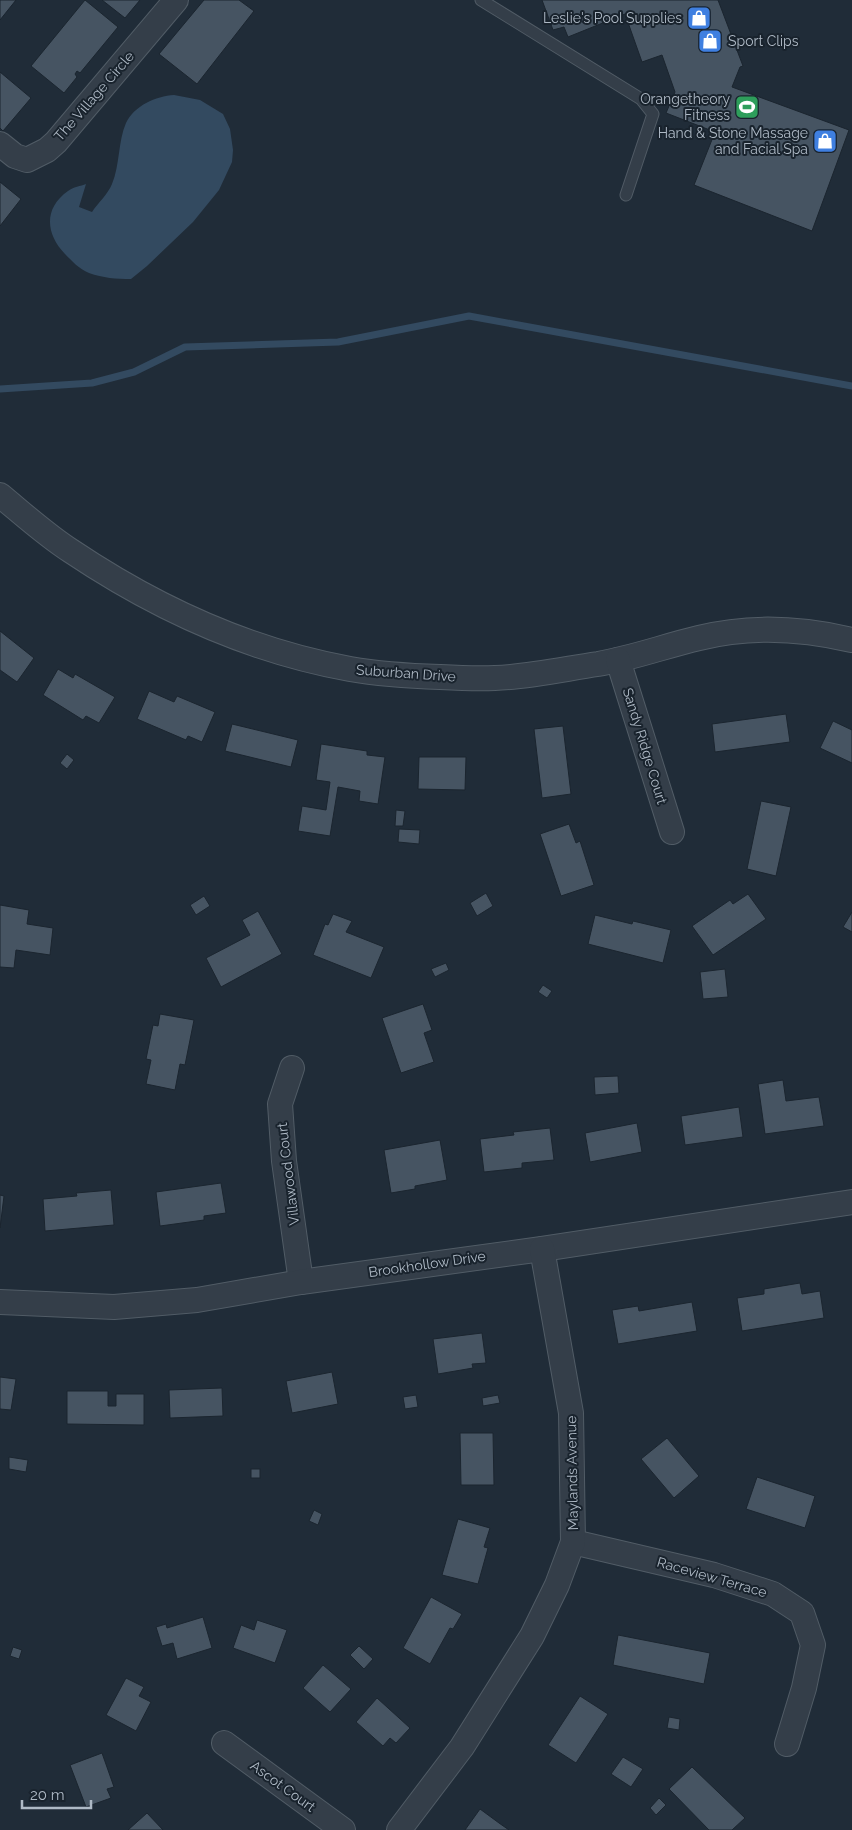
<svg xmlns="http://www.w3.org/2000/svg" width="852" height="1830" font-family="Raleway,sans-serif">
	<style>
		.water { fill: #334a60 }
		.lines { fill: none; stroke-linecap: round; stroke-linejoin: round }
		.stream { stroke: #334a60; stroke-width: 7 }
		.building { fill: #465462; stroke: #1b252f }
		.service-casing { stroke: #515c66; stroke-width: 13 }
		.minor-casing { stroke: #515c66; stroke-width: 26 }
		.service { stroke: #343e49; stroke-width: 11 }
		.minor { stroke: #343e49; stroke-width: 24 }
		.labels { text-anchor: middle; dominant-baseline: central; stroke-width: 4; stroke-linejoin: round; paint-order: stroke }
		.poi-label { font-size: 14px; fill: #aeb9c5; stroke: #19232d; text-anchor: end }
		.street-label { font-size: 14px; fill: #aeb9c5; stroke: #19232d }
	</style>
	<rect width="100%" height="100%" fill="#202c38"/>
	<path class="water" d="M174,95L200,100L223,114L230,129L233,150L232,162L219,190L193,222L147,266L131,279C116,279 103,278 89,273C79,269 72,261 65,254C45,233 44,208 68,191C73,187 81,186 86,184L79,207L92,212C98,203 108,194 112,184C120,165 118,141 126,123C134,106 156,96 174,95Z"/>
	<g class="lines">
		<polyline class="stream" points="0,389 92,383 134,372 185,347 338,342 469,316 852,386"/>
	</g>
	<g class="building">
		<polygon points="0,0 16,0 0,20"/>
		<polygon points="85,0 118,27 80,73 77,71 75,74 77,77 64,93 31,66"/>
		<polygon points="102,0 140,0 125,18"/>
		<polygon points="204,0 239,0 254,11 197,84 159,54"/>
		<polygon points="542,0 718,0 743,66 740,67 732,87 849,130 812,231 694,185 715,132 666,113 675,92 662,55 642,62 625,14 568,37 564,27 553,30"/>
		<polygon points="0,72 31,98 3,131 0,128"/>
		<polygon points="0,182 21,199 0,226"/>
		<polygon points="0,631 34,658 17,682 0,670"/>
		<polygon points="58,669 73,678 75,674 115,697 99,723 86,716 83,720 43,695"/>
		<polygon points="149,691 174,702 177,696 215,712 202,742 188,736 186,740 137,719"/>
		<polygon points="786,714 790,742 715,752 712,724"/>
		<polygon points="833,721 852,730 852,763 820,748"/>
		<polygon points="232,724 298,740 291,767 225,751"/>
		<polygon points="563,726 571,794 542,798 534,729"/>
		<polygon points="321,744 367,751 367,755 385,757 378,804 359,801 360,791 338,787 330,836 298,831 302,806 326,810 330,782 316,780"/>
		<polygon points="67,754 74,760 67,769 60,763"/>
		<polygon points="419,757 466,757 465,790 418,789"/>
		<polygon points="761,801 791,807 776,876 747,869"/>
		<polygon points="396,810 405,811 403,826 395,826"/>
		<polygon points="569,824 576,843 580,841 594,885 561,896 540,834"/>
		<polygon points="399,829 420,830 419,844 398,842"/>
		<polygon points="486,893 493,906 477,916 470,903"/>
		<polygon points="748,894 766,919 713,955 692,926 730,900 733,904"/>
		<polygon points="204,896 210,906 196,915 190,905"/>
		<polygon points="0,905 29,910 27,924 53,928 50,955 16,950 14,968 0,967"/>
		<polygon points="258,911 282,954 221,987 206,958 250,935 242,920"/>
		<polygon points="852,912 852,932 843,927"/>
		<polygon points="333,914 352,921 346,932 384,947 371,978 313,955 325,924 328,925"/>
		<polygon points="595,915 632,924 633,921 671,930 663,963 588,944"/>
		<polygon points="446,963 449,970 435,977 431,969"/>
		<polygon points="725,969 728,997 703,999 700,972"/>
		<polygon points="543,985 552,991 547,998 538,992"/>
		<polygon points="423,1004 432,1030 424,1033 434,1062 401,1073 382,1018"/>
		<polygon points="160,1014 194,1020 185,1065 180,1064 175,1090 146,1084 151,1060 146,1059 153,1025 158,1026"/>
		<polygon points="618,1076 619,1093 595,1095 594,1077"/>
		<polygon points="783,1080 786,1101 819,1097 824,1126 765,1134 758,1084"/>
		<polygon points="739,1107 743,1137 685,1145 681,1116"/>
		<polygon points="637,1123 642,1152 590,1162 585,1133"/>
		<polygon points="550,1128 554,1160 522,1163 522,1168 484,1172 480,1139 514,1135 513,1132"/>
		<polygon points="440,1140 447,1180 415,1186 415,1189 391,1193 384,1150"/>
		<polygon points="221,1183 226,1213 204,1216 204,1220 160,1226 156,1192"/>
		<polygon points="111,1190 114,1225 45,1231 43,1199 77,1196 76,1193"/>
		<polygon points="0,1195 4,1196 0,1228"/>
		<polygon points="800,1283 802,1294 820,1291 824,1318 742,1331 737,1298 764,1294 764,1289"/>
		<polygon points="692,1302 697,1331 618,1344 612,1310 638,1306 639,1311"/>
		<polygon points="482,1333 486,1363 472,1364 473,1368 438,1374 433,1339"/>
		<polygon points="332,1372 338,1404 292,1413 286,1381"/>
		<polygon points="0,1377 16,1379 11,1410 0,1409"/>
		<polygon points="222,1388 223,1416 170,1418 169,1390"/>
		<polygon points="67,1391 108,1391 108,1406 116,1406 116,1394 144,1394 144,1425 67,1424"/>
		<polygon points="416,1395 418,1407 405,1409 403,1397"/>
		<polygon points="498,1395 500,1403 483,1406 482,1398"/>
		<polygon points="460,1433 493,1433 494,1485 461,1485"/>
		<polygon points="667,1438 699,1476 674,1498 641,1459"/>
		<polygon points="9,1457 28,1460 26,1472 9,1469"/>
		<rect x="251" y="1469" width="9" height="9"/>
		<polygon points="757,1477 815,1496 805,1528 746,1509"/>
		<polygon points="314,1510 322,1514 318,1525 309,1521"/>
		<polygon points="458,1519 490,1528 484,1547 488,1548 478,1584 442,1575"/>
		<polygon points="431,1597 462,1614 453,1629 450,1628 430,1664 403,1648"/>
		<polygon points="203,1617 212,1648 177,1659 173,1643 162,1646 156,1627 166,1624 167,1628"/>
		<polygon points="257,1620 287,1630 275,1663 233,1648 241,1625 254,1630"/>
		<polygon points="618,1635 710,1653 704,1684 613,1665"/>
		<polygon points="359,1646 373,1659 364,1669 350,1655"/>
		<polygon points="13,1647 22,1650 19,1659 10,1656"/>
		<polygon points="323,1665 351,1689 330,1712 303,1688"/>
		<polygon points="126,1678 144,1687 139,1696 151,1702 136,1731 106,1715"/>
		<polygon points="580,1696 608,1714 576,1763 548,1745"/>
		<polygon points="377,1698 410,1728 396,1743 390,1738 383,1746 356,1722"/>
		<polygon points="669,1717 680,1719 679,1730 667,1728"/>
		<polygon points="102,1753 114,1787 107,1789 111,1798 86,1807 70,1765"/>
		<polygon points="623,1757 643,1769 631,1787 611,1774"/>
		<polygon points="692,1767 745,1818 732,1830 709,1830 669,1789"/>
		<polygon points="659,1798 666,1805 656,1815 650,1808"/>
		<polygon points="480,1809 499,1823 509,1830 465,1830"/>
		<polygon points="147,1813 163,1830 128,1830"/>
	</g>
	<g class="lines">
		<g class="service-casing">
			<polyline id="service" points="481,0 641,99 653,114 626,195"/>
		</g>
		<g class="minor-casing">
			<g id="minor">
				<polyline points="0,144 15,156 27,160 47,150 56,142 176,0"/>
				<path d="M0,495C23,514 46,535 71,551C156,608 250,651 350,669C379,674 410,676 440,677C458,678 477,679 495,678C529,677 564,669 598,664C633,658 665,646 699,638C750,625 801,628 852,640"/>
				<polyline points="618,660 672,832"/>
				<polyline points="292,1068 280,1104 284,1161 301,1282"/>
				<polyline points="0,1302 114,1307 197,1300 301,1282 542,1249 852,1202"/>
				<polyline points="573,1542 714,1575 773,1594 802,1613 813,1645 804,1688 787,1744"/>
				<polyline points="224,1743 343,1830"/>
				<polyline points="399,1830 462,1747 532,1636 557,1585 573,1542 571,1413 542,1249"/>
			</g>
		</g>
		<use href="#service" class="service"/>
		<use href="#minor" class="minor"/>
	</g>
	<defs>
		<g id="shop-square" transform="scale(1.25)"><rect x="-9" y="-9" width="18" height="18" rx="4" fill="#3f7fe0" stroke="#19232d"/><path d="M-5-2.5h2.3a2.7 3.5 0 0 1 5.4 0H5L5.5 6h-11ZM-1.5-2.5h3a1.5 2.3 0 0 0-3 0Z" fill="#fff"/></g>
		<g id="stadium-square" transform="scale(1.25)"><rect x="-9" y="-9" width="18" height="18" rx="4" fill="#2e9e5b" stroke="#19232d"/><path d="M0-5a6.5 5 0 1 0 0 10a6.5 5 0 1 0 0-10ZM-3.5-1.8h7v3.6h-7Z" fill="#fff"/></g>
	</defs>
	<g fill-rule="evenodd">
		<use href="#shop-square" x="699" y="18"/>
		<use href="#shop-square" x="710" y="41"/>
		<use href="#stadium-square" x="747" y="107"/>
		<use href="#shop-square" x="825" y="141"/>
	</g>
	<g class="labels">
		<g class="poi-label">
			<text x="682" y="18">Leslie's Pool Supplies</text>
			<text x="728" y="41" text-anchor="start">Sport Clips</text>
			<text x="730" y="99">Orangetheory<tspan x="730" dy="16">Fitness</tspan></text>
			<text x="808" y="133">Hand &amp; Stone Massage<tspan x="808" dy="16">and Facial Spa</tspan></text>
		</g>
		<g class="street-label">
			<text transform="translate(94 96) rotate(-49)">The Village Circle</text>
			<text transform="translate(406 673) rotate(4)">Suburban Drive</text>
			<text transform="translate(645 746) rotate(73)">Sandy Ridge Court</text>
			<text transform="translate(288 1174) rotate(-97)">Villawood Court</text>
			<text transform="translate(427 1264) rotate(-8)">Brookhollow Drive</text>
			<text transform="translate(572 1473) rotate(-91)">Maylands Avenue</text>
			<text transform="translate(712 1577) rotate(16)">Raceview Terrace</text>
			<text transform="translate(283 1786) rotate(36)">Ascot Court</text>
		</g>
	</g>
	<path d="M22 1800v8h69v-8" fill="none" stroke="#aeb9c5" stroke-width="2.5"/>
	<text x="30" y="1800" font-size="15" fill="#aeb9c5" stroke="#19232d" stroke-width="4" paint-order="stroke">20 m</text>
</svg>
